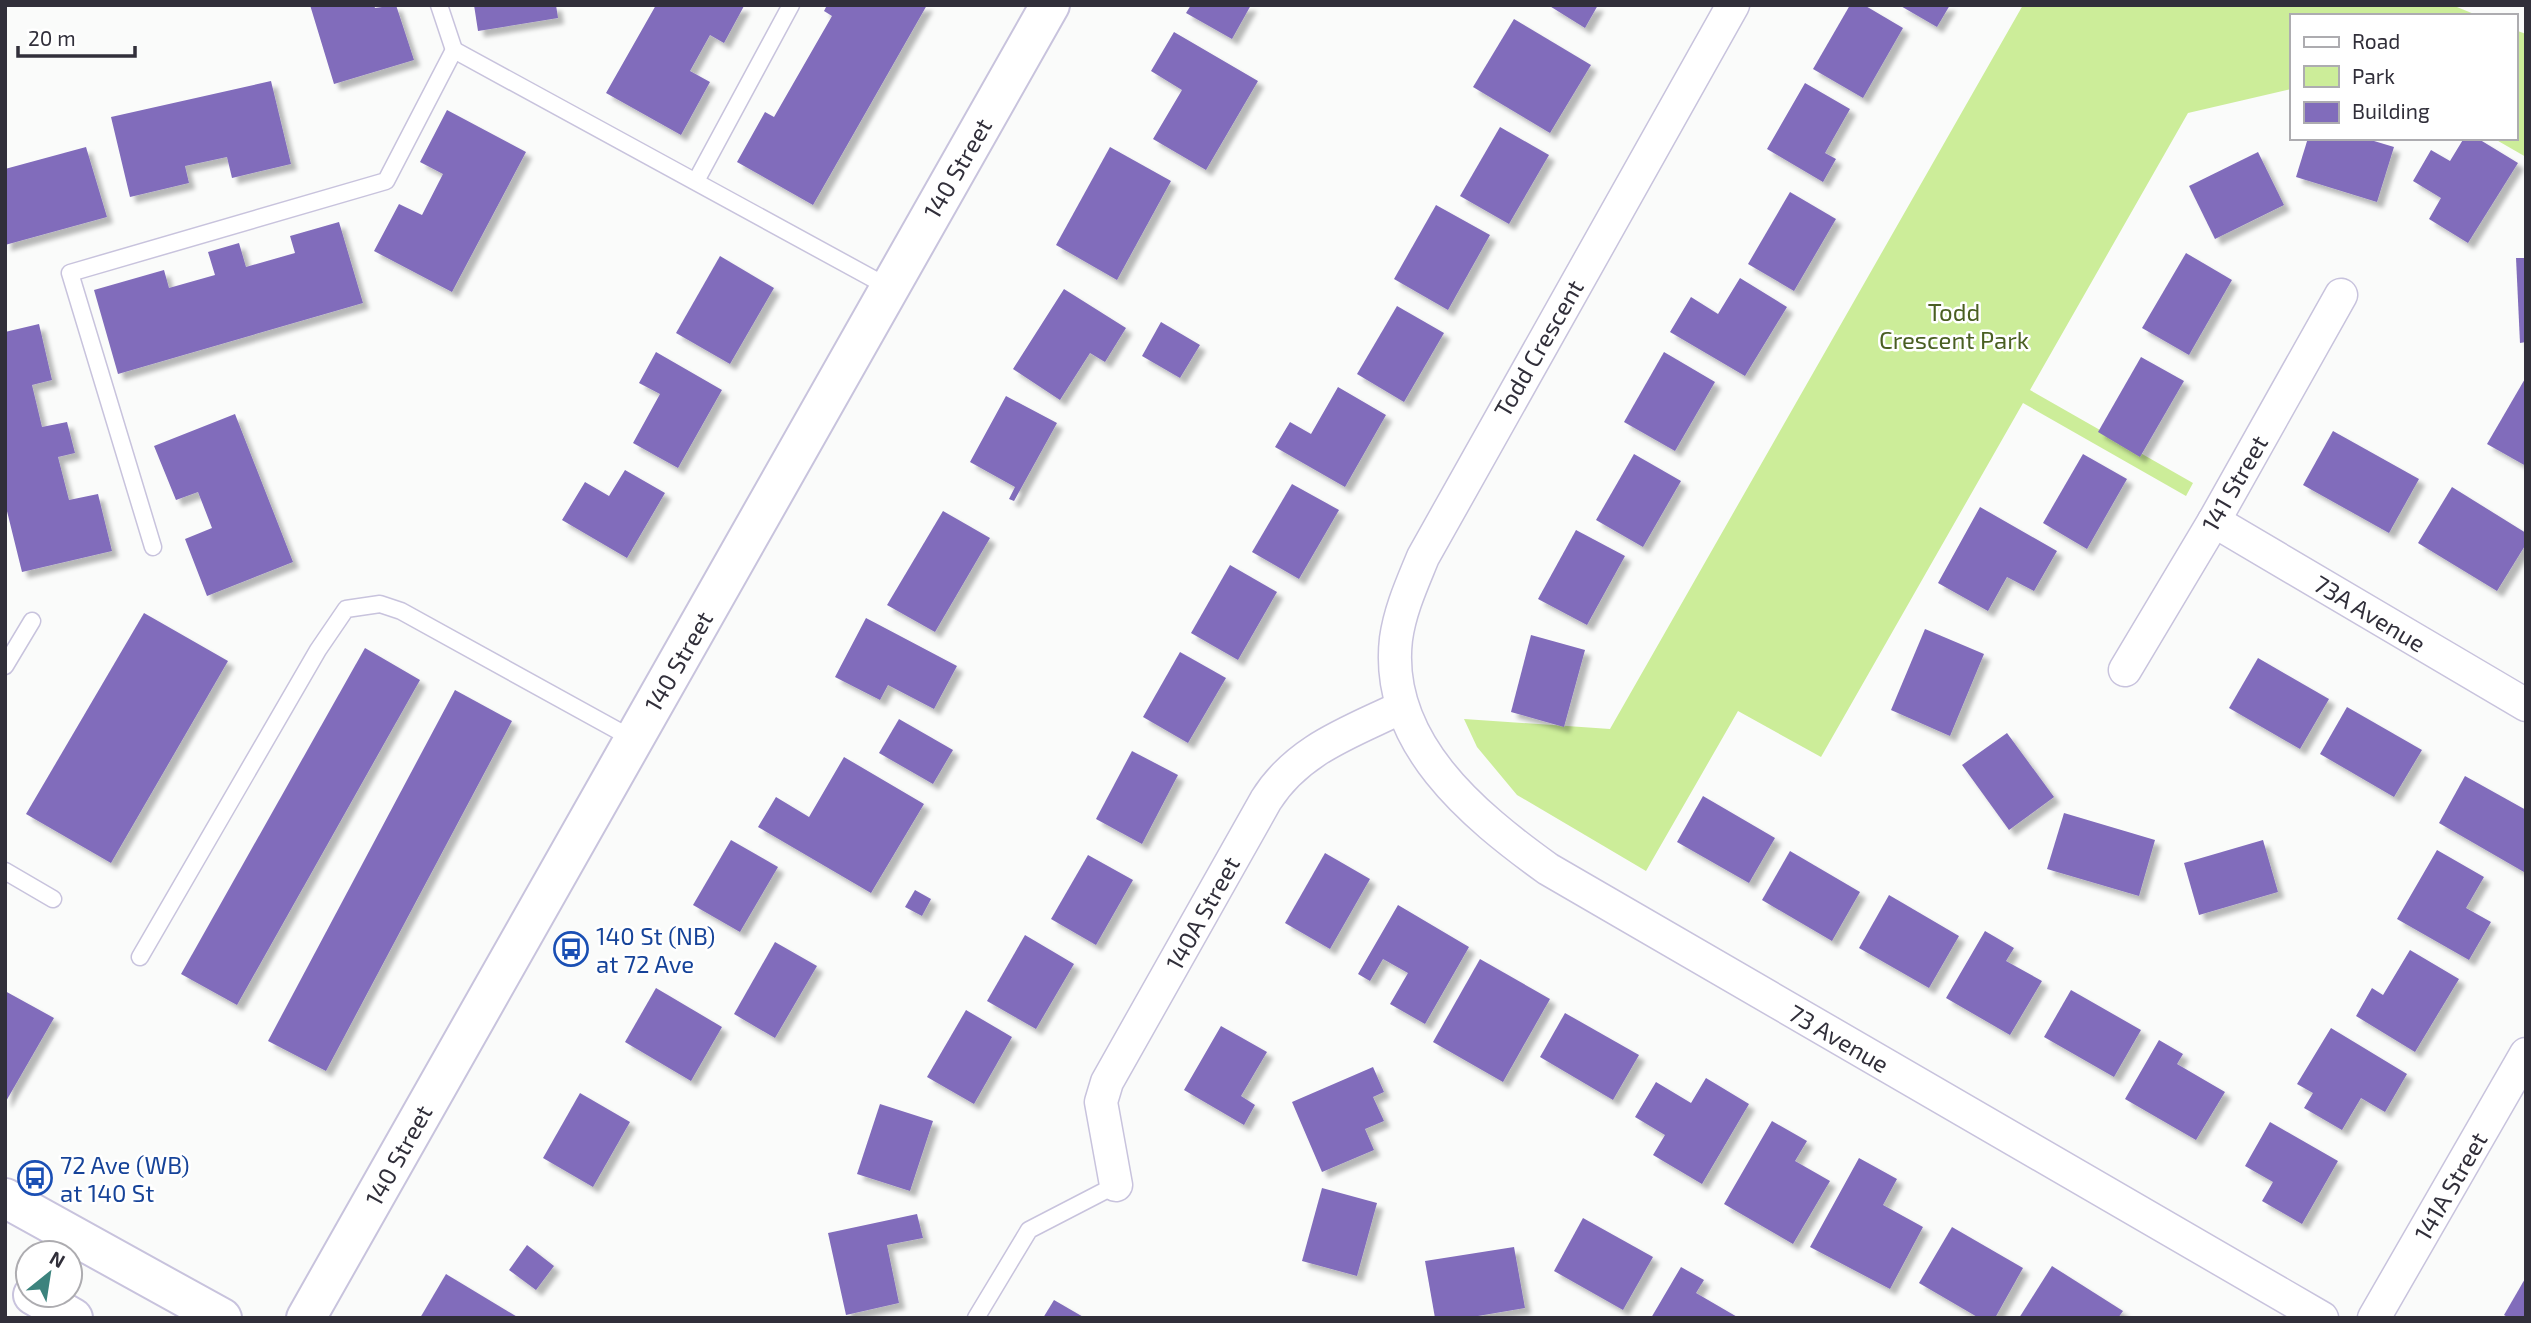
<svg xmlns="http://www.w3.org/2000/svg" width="2531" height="1323" font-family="'Exo 2',sans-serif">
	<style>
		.green { fill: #cced99 }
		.building { fill: #816cbb; filter: url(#shadow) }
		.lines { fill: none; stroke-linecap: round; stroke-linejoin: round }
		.service-casing { stroke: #c8c3dd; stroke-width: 19 }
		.minor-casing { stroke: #c8c3dd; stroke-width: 35 }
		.secondary-casing { stroke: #c8c3dd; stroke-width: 42 }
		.service { stroke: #fff; stroke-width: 16 }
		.minor { stroke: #fff; stroke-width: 32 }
		.secondary { stroke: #fff; stroke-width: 38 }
		.labels { text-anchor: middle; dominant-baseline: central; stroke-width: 5; stroke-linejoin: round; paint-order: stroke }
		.street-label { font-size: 24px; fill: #312f3a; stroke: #fff }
		.park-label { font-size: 24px; fill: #4a5f22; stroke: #fff }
		.transit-label { font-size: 24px; fill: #164399; stroke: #fff; text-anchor: start }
	</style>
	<defs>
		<filter id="shadow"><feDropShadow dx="6" dy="6" stdDeviation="2" flood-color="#0004"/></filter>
	</defs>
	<rect width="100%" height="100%" fill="#fafbfa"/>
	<g class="green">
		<polygon points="2023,5 2452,5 2479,16 2291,16 2291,89 2188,113 2030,390 2193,483 2186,496 2023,403 1821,757 1738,711 1646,871 1517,795 1477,747 1464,719 1610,729"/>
		<polygon points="2515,30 2526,34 2526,157 2493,138 2515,138"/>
	</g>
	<g class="building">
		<polygon points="310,5 374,5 375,8 396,5 414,60 334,84"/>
		<polygon points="474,5 556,5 558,18 478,31"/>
		<polygon points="656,5 744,6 724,43 710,35 690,71 710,82 681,135 606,93"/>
		<polygon points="827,5 927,5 813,205 737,162 765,112 774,117 832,16 824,11"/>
		<polygon points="1191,5 1251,5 1232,39 1186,13"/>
		<polygon points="1548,5 1598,5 1585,28"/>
		<polygon points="1850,5 1864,5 1903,28 1863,98 1813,69"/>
		<polygon points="1899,5 1950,5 1937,27"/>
		<polygon points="1514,19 1591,65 1550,133 1473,87"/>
		<polygon points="1174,32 1258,81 1206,170 1153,139 1182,90 1151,71"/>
		<polygon points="271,81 291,164 232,178 227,157 185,166 189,183 130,197 111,117"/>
		<polygon points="1805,83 1850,109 1825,153 1836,159 1823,182 1767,149"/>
		<polygon points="447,110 526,152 452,292 374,251 399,204 422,215 443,174 420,162"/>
		<polygon points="1500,127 1549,155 1509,224 1460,196"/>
		<polygon points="2308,138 2364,138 2394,147 2377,202 2296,177"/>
		<polygon points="2464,138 2477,138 2518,163 2468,243 2429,219 2441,198 2413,181 2431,150 2450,161"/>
		<polygon points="86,147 107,217 5,245 5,169"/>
		<polygon points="1110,147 1171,181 1117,280 1056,245"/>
		<polygon points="2258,152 2284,205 2215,239 2189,186"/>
		<polygon points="1790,192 1836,219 1794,291 1748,264"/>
		<polygon points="1436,205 1490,235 1448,310 1394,279"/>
		<polygon points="339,222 363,303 118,374 94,290 164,270 169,288 215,275 208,252 239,243 246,267 295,253 290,236"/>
		<polygon points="2186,253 2232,280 2189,355 2142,328"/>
		<polygon points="720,256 774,288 730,364 676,333"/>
		<polygon points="2516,258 2526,258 2526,342 2520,343"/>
		<polygon points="1740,278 1787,307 1745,376 1670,332 1691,297 1718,314"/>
		<polygon points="1064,289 1126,328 1105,362 1090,353 1060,400 1013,369"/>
		<polygon points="1397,306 1444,333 1404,402 1357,374"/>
		<polygon points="1161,322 1200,345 1180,378 1142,356"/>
		<polygon points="39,324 52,380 32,385 42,427 67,422 75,453 58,457 69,500 98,494 112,551 22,572 5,503 5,332"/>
		<polygon points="656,352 722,390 678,468 633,443 660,394 639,383"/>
		<polygon points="1664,352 1715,382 1675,451 1624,422"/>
		<polygon points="2141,357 2184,381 2140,457 2098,432"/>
		<polygon points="2526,377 2526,466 2487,444"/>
		<polygon points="1338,387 1386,415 1345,487 1275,447 1290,422 1311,434"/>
		<polygon points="1006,396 1057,423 1014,501 1009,499 1015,487 970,462"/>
		<polygon points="235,414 293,562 207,596 185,539 212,528 198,492 176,500 154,446"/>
		<polygon points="2333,431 2419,479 2389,533 2303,485"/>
		<polygon points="1634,454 1681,481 1643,547 1596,520"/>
		<polygon points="2083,454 2127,479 2087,549 2043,523"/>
		<polygon points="625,470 665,493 627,558 562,520 585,482 609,496"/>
		<polygon points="1292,484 1339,510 1299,579 1252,552"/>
		<polygon points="2452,487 2526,533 2526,544 2497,591 2418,543"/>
		<polygon points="1980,507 2057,551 2034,591 2007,577 1988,611 1938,583"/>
		<polygon points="943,511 990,538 935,632 887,605"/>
		<polygon points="1576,530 1625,556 1587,625 1538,599"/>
		<polygon points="1230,565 1277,592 1238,660 1191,633"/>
		<polygon points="144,613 228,661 111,863 26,814"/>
		<polygon points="866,618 957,666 934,709 888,685 880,700 835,677"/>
		<polygon points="1925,629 1984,654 1950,736 1891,710"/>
		<polygon points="1531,635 1585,650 1564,727 1511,712"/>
		<polygon points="365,648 420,680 237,1005 181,974"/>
		<polygon points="1180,652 1226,678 1188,743 1143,717"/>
		<polygon points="2258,658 2329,699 2300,749 2229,708"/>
		<polygon points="455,690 512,721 326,1071 268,1041"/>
		<polygon points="2347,707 2422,750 2394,797 2320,754"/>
		<polygon points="899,719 953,750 933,784 879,753"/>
		<polygon points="2007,733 2054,797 2009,830 1962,765"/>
		<polygon points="1132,751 1178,775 1142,844 1096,819"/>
		<polygon points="844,757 924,804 871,893 758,827 776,797 809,817"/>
		<polygon points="2465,776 2526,810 2524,872 2439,823"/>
		<polygon points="1703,796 1775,838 1749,883 1677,842"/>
		<polygon points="2064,813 2155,840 2139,896 2047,869"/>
		<polygon points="731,840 778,867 740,932 693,905"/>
		<polygon points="2263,840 2278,892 2199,915 2184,863"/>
		<polygon points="2437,850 2484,877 2466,908 2491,922 2469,960 2397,919"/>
		<polygon points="1790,851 1860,892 1832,941 1762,900"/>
		<polygon points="1325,853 1370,879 1330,949 1285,923"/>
		<polygon points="1088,855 1133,880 1096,945 1051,919"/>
		<polygon points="915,890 931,899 922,916 905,907"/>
		<polygon points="1889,895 1959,936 1929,988 1859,948"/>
		<polygon points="1398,905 1469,947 1425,1024 1390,1004 1408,973 1383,959 1370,981 1358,974"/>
		<polygon points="1985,931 2014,948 2006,961 2042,981 2010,1035 1946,998"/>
		<polygon points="1025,935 1074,964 1036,1029 987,1001"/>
		<polygon points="775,942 817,966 775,1038 734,1014"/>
		<polygon points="2410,950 2459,979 2415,1052 2356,1016 2372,988 2383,995"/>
		<polygon points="1480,959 1550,999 1503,1082 1433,1042"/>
		<polygon points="656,988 722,1027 691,1081 625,1042"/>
		<polygon points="2071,990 2141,1030 2114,1077 2044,1037"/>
		<polygon points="5,991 54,1018 5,1103"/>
		<polygon points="966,1010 1012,1037 974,1104 927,1077"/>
		<polygon points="1565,1013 1639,1055 1613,1100 1540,1057"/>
		<polygon points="1221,1026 1267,1052 1241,1096 1255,1105 1244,1125 1184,1090"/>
		<polygon points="2331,1028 2407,1074 2385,1112 2361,1098 2342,1130 2304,1108 2313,1093 2297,1084"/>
		<polygon points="2159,1040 2183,1054 2177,1064 2225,1092 2196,1140 2125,1099"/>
		<polygon points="1373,1067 1384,1092 1373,1097 1384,1121 1365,1129 1374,1150 1322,1172 1292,1102"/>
		<polygon points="1706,1078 1749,1104 1702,1184 1653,1155 1665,1135 1635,1117 1656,1082 1691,1103"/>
		<polygon points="580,1093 630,1122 593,1187 543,1158"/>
		<polygon points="880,1104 933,1121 910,1191 857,1174"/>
		<polygon points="1772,1121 1807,1141 1795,1161 1830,1181 1793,1244 1724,1204"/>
		<polygon points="2270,1122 2338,1161 2302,1224 2262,1201 2273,1182 2245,1166"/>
		<polygon points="1859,1158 1897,1179 1883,1205 1923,1227 1890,1289 1810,1247"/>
		<polygon points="1322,1188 1377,1203 1357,1276 1302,1261"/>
		<polygon points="917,1214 923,1238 887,1245 899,1303 846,1315 828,1233"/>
		<polygon points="1583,1218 1653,1257 1623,1310 1554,1271"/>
		<polygon points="1952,1227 2023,1268 1995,1318 1979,1318 1919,1283"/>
		<polygon points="527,1245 554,1266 536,1290 509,1270"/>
		<polygon points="1514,1247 1525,1308 1466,1318 1435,1318 1425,1261"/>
		<polygon points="2052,1266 2123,1311 2118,1318 2019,1318"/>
		<polygon points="1681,1267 1704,1280 1696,1293 1739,1318 1651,1318"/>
		<polygon points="446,1274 519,1318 420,1318"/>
		<polygon points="2526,1277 2526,1318 2509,1318 2504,1315"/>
		<polygon points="1054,1300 1085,1318 1043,1318"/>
	</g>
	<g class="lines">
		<g class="service-casing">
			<g id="service">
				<polyline points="439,5 454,50"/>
				<polyline points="696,181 791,5"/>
				<polyline points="153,547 70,273 386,181 454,50 890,288"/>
				<polyline points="5,666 32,621"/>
				<polyline points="5,871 53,899"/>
				<polyline points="140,957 318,650 346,609 380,604 401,611 633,739"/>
				<polyline points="976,1318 1029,1230 1116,1185"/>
			</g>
		</g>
		<g class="minor-casing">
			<g id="minor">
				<path d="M1733,5L1423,557C1412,584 1400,610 1396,639C1384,742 1473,815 1548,869L2322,1318"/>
				<polyline points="2214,521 2526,705"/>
				<polyline points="2125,670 2214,521 2341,295"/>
				<path d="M1116,1185L1101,1102L1107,1082L1266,800C1298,749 1351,732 1402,707"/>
				<polyline points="2374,1318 2526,1054"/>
			</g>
		</g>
		<g class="secondary-casing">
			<g id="secondary">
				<polyline points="5,1198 222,1318"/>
				<polyline points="33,1295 73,1318"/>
				<polyline points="306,1318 1050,5"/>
			</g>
		</g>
		<use href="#service" class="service"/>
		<use href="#minor" class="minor"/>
		<use href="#secondary" class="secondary"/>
	</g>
	<defs>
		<g id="bus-ring" transform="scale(1.75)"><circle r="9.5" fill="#fff" stroke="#1a4fb4" stroke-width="1.5"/><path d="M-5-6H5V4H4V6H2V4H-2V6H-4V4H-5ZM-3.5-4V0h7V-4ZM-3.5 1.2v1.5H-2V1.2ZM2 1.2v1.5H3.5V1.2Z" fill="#1a4fb4"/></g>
	</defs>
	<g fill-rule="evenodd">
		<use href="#bus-ring" x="571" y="949"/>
		<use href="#bus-ring" x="35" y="1178"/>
	</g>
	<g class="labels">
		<g class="street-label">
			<text transform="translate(957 168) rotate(-60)">140 Street</text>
			<text transform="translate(1538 348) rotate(-60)">Todd Crescent</text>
			<text transform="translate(2234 483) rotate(-60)">141 Street</text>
			<text transform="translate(2370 613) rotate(31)">73A Avenue</text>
			<text transform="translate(678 661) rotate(-60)">140 Street</text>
			<text transform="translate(1202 913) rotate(-61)">140A Street</text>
			<text transform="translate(1839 1038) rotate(30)">73 Avenue</text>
			<text transform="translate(398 1155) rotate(-61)">140 Street</text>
			<text transform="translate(2450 1186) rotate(-60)">141A Street</text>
		</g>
		<g class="park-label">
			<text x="1954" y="311">Todd<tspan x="1954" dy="28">Crescent Park</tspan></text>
		</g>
		<g class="transit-label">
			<text x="596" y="935">140 St (NB)<tspan x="596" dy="28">at 72 Ave</tspan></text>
			<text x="60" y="1164">72 Ave (WB)<tspan x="60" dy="28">at 140 St</tspan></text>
		</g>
	</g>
	<rect width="2531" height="1323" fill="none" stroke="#312f3a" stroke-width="14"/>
	<rect x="2290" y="14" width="228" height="126" fill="#ffffff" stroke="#adacb0" stroke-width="2"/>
	<rect x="2304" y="37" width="35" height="10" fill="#ffffff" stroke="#adacb0" stroke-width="2"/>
	<text x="2352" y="49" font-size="21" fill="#312f3a">Road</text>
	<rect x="2304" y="66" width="35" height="21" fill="#cced99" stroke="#adacb0" stroke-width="2"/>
	<text x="2352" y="84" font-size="21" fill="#312f3a">Park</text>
	<rect x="2304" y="102" width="35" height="21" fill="#816cbb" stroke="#adacb0" stroke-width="2"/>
	<text x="2352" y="119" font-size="21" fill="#312f3a">Building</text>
	<g transform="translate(49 1274) rotate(30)"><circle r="33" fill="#ffffff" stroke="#adacb0" stroke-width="2"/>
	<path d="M0-5L12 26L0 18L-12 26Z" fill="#3c837d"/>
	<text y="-10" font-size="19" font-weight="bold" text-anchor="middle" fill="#312f3a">N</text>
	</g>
	<path d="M18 46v10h117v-10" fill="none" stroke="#312f3a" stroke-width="3.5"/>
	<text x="28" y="46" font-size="21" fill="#312f3a" stroke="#ffffff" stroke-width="5" paint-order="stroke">20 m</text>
</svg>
